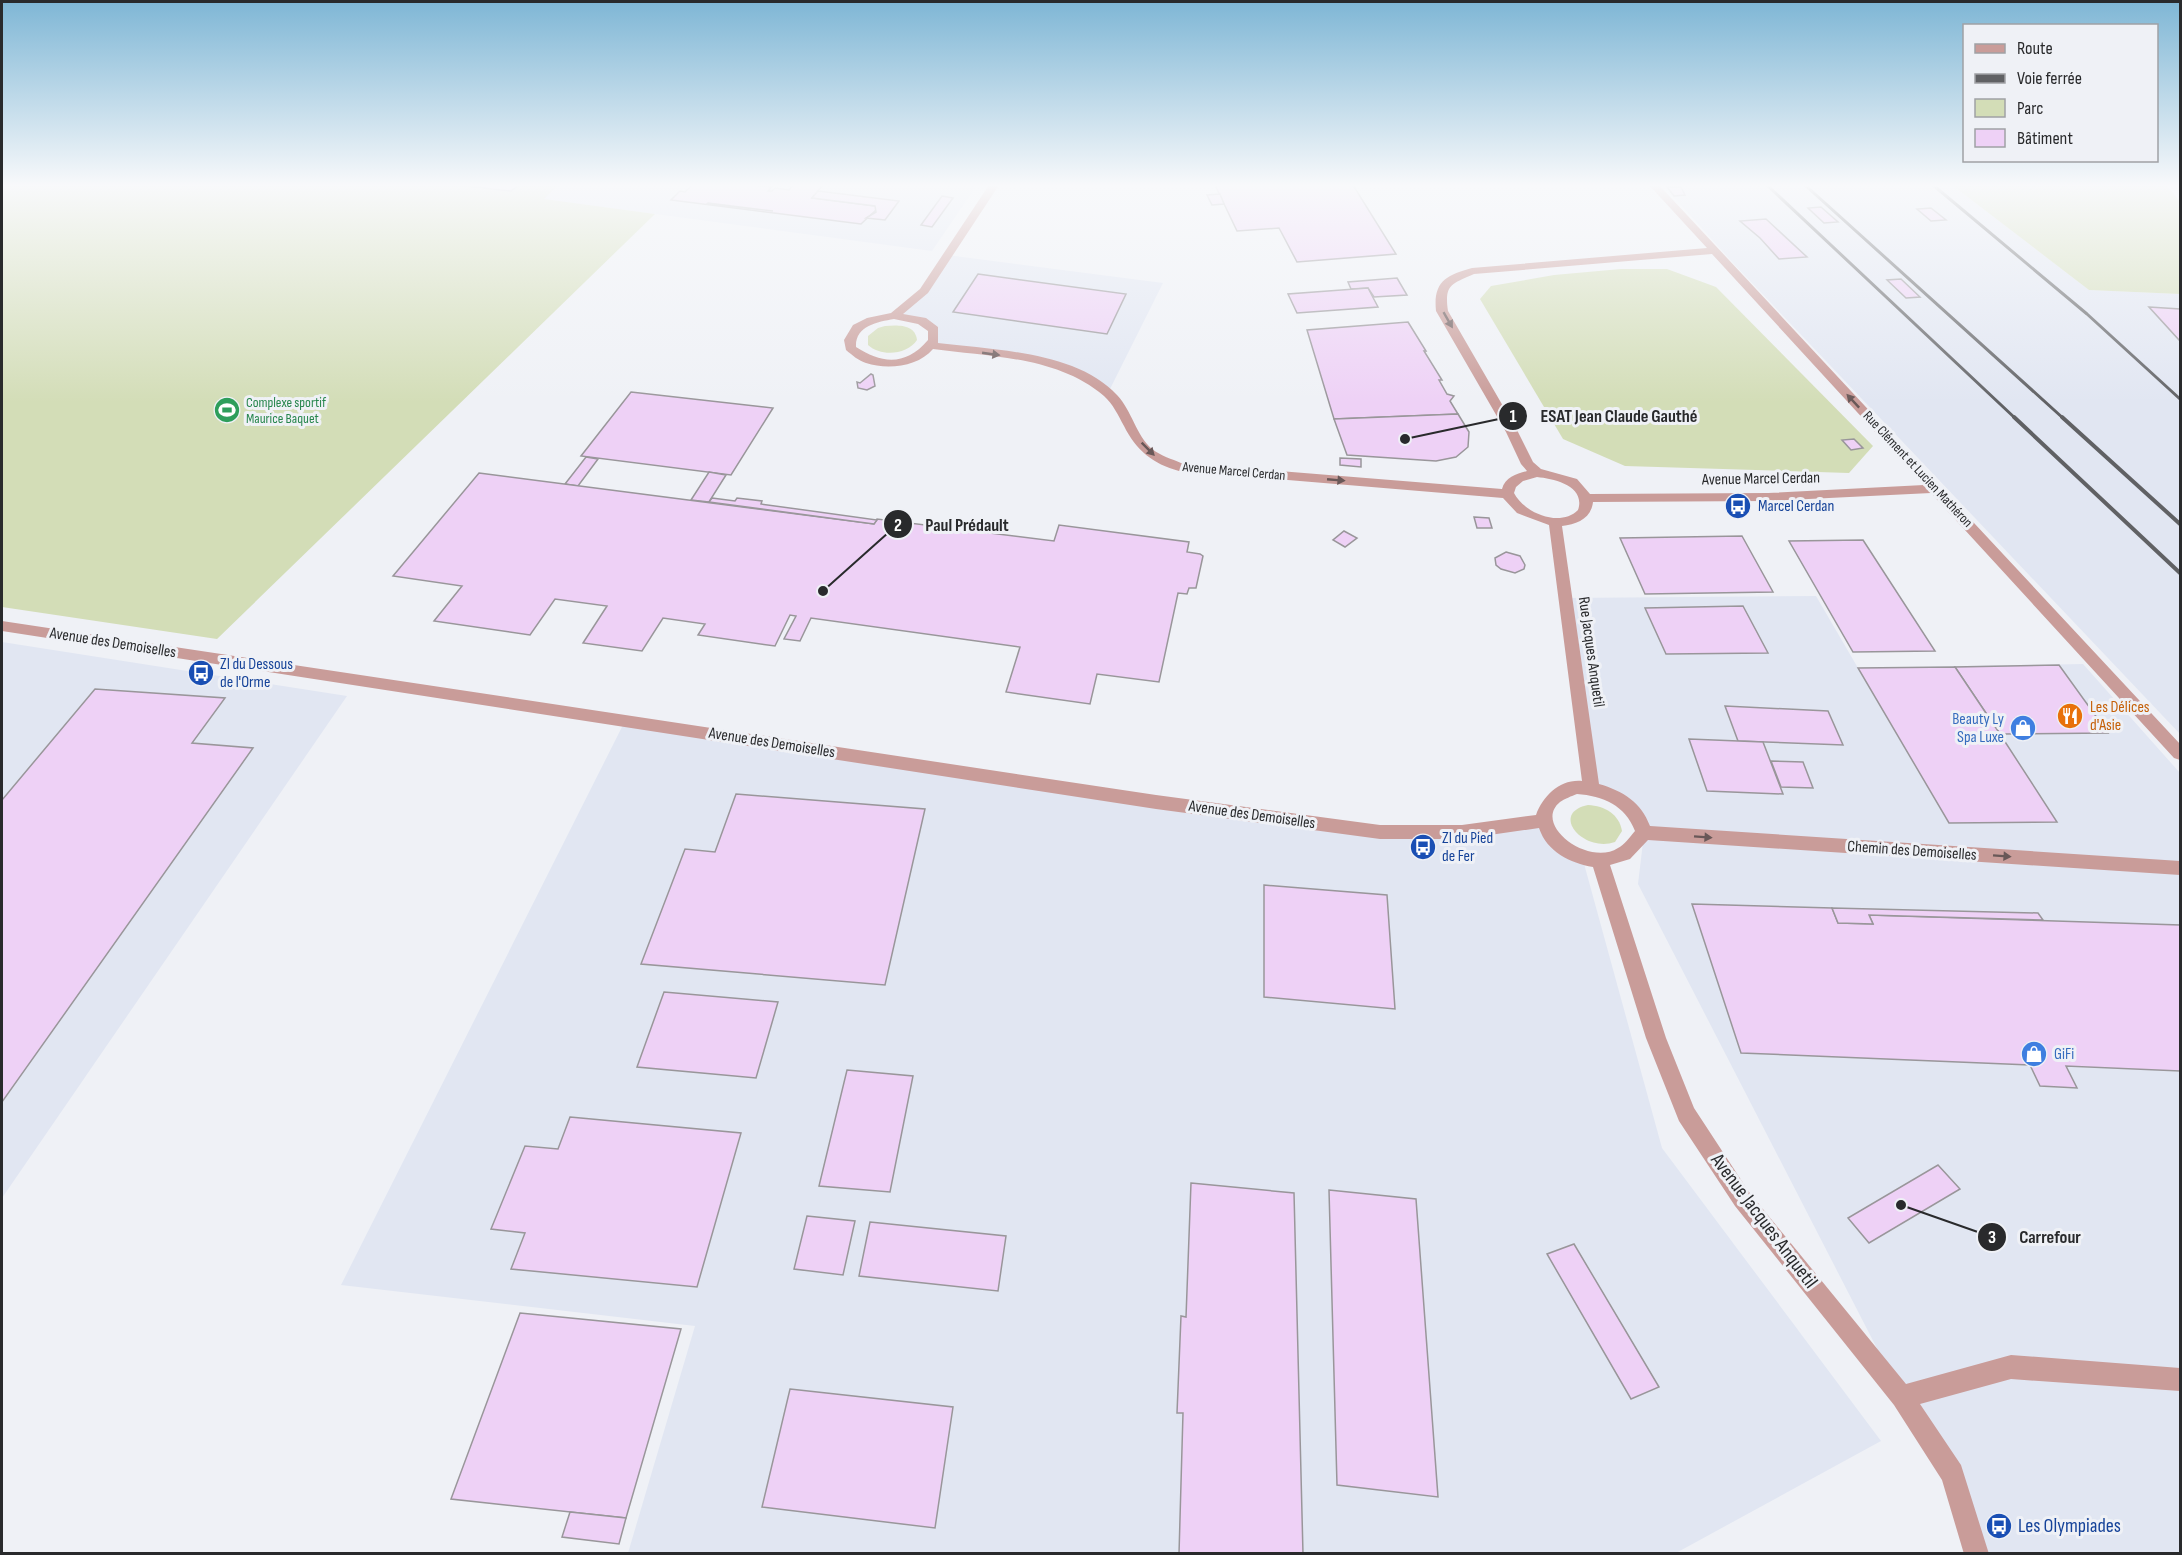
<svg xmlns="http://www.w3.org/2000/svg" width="2182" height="1555" font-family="'Sofia Sans Condensed',sans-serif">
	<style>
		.built { fill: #e1e6f2 }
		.green { fill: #d3ddb7 }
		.building { fill: #eed1f6; stroke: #99969a; stroke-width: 1.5 }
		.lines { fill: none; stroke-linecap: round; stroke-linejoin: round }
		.minor { fill: #c99c99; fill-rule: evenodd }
		.rail-far1 { stroke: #606164; stroke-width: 3 }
		.rail { stroke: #606164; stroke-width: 4 }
		.oneway { fill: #695858 }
		.labels { text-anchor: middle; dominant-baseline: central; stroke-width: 6; stroke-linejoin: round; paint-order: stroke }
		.far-leisure-label { font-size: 14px; fill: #27864d; stroke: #eff1f6; text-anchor: start }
		.far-street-label { font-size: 14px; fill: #292a2c; stroke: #eff1f6 }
		.street-label { font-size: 16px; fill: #292a2c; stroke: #eff1f6 }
		.transit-label { font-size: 16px; fill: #164399; stroke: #eff1f6; text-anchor: start }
		.food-label { font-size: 16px; fill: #c56008; stroke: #eff1f6; text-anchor: start }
		.shop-label { font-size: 16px; fill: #366cbe; stroke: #eff1f6; text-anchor: end }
		.near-street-label { font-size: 20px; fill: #292a2c; stroke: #eff1f6 }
		.near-transit-label { font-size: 20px; fill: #164399; stroke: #eff1f6; text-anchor: start }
		.leader { fill: none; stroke: #292a2c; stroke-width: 2 }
		.callout-dot { fill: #292a2c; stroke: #eff1f6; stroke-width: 2 }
		.mark-label { font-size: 18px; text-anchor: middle; font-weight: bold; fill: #fff }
		.callout-label { font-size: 18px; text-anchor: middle; font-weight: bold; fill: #292a2c; stroke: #eff1f6; stroke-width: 6; stroke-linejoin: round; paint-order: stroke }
	</style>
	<rect width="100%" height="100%" fill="#eff1f6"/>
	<g class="built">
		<polygon points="558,185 977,185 932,251 543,199"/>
		<polygon points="1663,185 1952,185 2089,290 2180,294 2180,734 1733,263"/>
		<polygon points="947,255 1163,283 1108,393 1049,362 933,346 928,324 894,316 924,291"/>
		<polygon points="1816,596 1858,668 2083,664 2180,773 2180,1553 1977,1553 1951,1474 1902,1397 1638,884 1644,834 1641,821 1591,787 1566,598"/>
		<polygon points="2,642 347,696 2,1198"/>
		<polygon points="625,721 1380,832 1544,821 1583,860 1662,1148 1881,1441 1676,1553 628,1553 695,1326 341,1285"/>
	</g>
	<g class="green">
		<polygon points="2,185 558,185 544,199 655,214 217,639 2,607"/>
		<polygon points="1952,185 2167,185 2180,202 2180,294 2089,290"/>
		<polygon points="1621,269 1667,269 1716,287 1873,446 1849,473 1625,466 1563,439 1480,299 1491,286 1554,275"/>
		<path d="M885,326C898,325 915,324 917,340C907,355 881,357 868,345V336L878,328Z"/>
		<path d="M1588,805C1605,806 1619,814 1622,831L1615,842C1583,853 1549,813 1588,805Z"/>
	</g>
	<g class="building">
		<polygon points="458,185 519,185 511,191"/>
		<polygon points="692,185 753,185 771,187 768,191 772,191 775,188 789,190 793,185 823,185 812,198 875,206 877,209 861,224 671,200 680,191 685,192"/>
		<polygon points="1215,185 1353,185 1396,254 1297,262 1279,228 1237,231"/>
		<polygon points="1667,187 1681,187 1685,195 1674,196"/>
		<polygon points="818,191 899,201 885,220 866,218 876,212 875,206 812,198"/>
		<polygon points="1220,194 1224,204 1212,205 1207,195"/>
		<polygon points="942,196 953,198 932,227 921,225"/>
		<polygon points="708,203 773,211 707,204"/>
		<polygon points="1821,207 1838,222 1824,223 1808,208"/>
		<polygon points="1931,208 1946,220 1931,221 1917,209"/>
		<polygon points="1766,219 1807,257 1779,259 1760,238 1740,221"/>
		<polygon points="978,274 1126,294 1107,334 953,312"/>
		<polygon points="1397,278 1407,295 1374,297 1368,288 1351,289 1348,282"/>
		<polygon points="1901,279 1920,297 1906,298 1887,280"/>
		<polygon points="1368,288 1378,307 1297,313 1288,294"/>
		<polygon points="2149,307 2180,309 2180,341"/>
		<polygon points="1408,322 1426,351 1424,351 1442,380 1439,380 1447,394 1454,396 1450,401 1458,414 1334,419 1307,330"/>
		<polygon points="871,374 873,375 875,386 867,390 858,388 857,382 860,383"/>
		<polygon points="631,392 773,408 731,475 581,456"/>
		<polygon points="1458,414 1469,432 1468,447 1456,457 1436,461 1347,455 1334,419"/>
		<polygon points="1854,439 1863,448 1851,450 1842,440"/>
		<polygon points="586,457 598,459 578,486 565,484"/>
		<polygon points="1340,458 1361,459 1361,467 1340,465"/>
		<polygon points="709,472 726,475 709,502 691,500"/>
		<polygon points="479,473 874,524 877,519 1054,541 1059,525 1189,542 1187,552 1200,554 1203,556 1196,588 1189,588 1187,594 1178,593 1159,682 1097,674 1090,704 1006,692 1020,647 811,618 800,641 784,639 796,616 790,615 775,646 698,635 705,624 663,618 642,651 583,643 607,606 555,599 530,635 434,621 462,586 393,576"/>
		<polygon points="712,498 735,501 737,498 762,501 761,504 877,520 874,524 709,502"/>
		<polygon points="1474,517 1489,518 1492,528 1477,528"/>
		<polygon points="1344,531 1357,538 1345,547 1333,540"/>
		<polygon points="1742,536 1773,592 1645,594 1620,538"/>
		<polygon points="1863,540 1935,651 1853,652 1789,541"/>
		<polygon points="1506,552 1520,556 1525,565 1524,569 1515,573 1501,569 1496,565 1495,558"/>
		<polygon points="1743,606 1768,653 1666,654 1645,608"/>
		<polygon points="2059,665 2108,733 2000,734 1955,667"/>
		<polygon points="1955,667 2000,734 2057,822 1949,823 1858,668"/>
		<polygon points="95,689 225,698 192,743 253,748 2,1102 2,800"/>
		<polygon points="1725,706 1828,711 1843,745 1738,741"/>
		<polygon points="1689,739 1763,742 1783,794 1707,791"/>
		<polygon points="1771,761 1803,762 1813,788 1781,787"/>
		<polygon points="736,794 925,809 885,985 641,964 685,849 715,852"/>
		<polygon points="1264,885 1387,895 1395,1009 1264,997"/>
		<polygon points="1692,904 1832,908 1838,923 1873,924 1869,915 2180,925 2180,1071 2066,1066 2077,1088 2040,1086 2030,1065 1741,1053"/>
		<polygon points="1832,908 2038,913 2043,920 1869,915 1873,924 1838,923"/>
		<polygon points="664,992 778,1002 756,1078 637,1067"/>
		<polygon points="847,1070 913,1076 890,1192 819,1186"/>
		<polygon points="570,1117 741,1133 697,1287 511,1269 525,1233 491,1229 525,1146 558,1149"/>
		<polygon points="1938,1165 1960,1189 1869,1243 1848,1218"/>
		<polygon points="1191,1183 1294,1193 1303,1554 1179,1554 1183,1413 1177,1413 1181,1316 1186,1317"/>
		<polygon points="1329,1190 1416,1199 1438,1497 1337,1485"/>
		<polygon points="807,1216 855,1221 843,1275 794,1269"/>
		<polygon points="870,1222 1006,1236 998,1291 859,1276"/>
		<polygon points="1574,1244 1659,1387 1631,1399 1547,1254"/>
		<polygon points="520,1313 681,1329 626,1518 451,1499"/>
		<polygon points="790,1389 953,1407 935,1528 762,1507"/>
		<polygon points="570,1512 626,1518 619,1544 562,1537"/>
	</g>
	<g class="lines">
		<path class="minor" d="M989,185H999L928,293L903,314L926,318L938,327V343C994,350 1076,351 1117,395C1132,411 1136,435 1152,449C1161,456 1172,459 1181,463L1502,489C1505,477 1517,474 1527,471L1521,464L1506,432L1436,311C1433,282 1446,275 1472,268L1707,248L1649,185H1659L2180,744V760L2174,758L1931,493L1768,501L1593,502C1591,519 1577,524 1562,526L1599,784C1623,791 1641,802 1650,826L2180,861V875L1648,840L1630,859L1610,865L1666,1038L1694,1108L1749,1192L1906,1384L2011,1355L2180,1368V1391L2011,1379L1920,1404L1961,1465L1989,1554H1964L1942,1480L1894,1405L1735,1206L1679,1121L1646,1038L1593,867C1570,863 1547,852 1539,828L1462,839H1380L1156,809L2,631V621L1156,795L1380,825H1462L1536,815C1543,796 1560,779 1582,781L1549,525L1517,513L1503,498L1179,471C1153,464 1136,450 1124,426C1118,415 1113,404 1104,396C1057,356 990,357 933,349C918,367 887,370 866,363C859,361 852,355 846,350L844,340L853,325L867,318L891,313L920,289ZM1712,254L1924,485L1768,493L1590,494L1577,479L1541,469L1533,462L1518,432L1448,311C1444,284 1452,284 1474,274ZM894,319L918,324L928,331V340C906,366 882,364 856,347C855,326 877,322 894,319ZM1537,477C1555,479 1586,486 1578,510C1560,528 1524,513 1514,493L1516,487L1523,481ZM1577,794C1603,796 1625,805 1635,831C1630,837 1624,845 1618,848C1589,867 1532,825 1560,802C1564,799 1572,796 1577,794Z"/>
		<g class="rail-far1">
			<polyline points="1767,185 2016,419"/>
			<polyline points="1805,185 2064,419"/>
			<polyline points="1933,185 2087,314 2180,399"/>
		</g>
		<g class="rail">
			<polyline points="2014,417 2180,573"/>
			<polyline points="2062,417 2180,524"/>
		</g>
	</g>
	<defs><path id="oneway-solid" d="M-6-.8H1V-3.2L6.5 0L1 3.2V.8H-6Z" transform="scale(1.5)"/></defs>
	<g class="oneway">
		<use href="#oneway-solid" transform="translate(1448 320) rotate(60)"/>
		<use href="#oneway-solid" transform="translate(991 354) rotate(8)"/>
		<use href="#oneway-solid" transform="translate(1853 401) rotate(-133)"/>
		<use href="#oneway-solid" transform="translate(1148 449) rotate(45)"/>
		<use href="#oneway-solid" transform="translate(1336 480) rotate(5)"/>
		<use href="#oneway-solid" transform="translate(1703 837) rotate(4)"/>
		<use href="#oneway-solid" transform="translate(2002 856) rotate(4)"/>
	</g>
	<linearGradient id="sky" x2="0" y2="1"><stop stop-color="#7eb6d5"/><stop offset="0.46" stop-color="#f8f9fb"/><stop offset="1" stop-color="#f8f9fb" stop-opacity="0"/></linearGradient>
	<rect width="2182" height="403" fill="url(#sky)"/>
	<defs>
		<g id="stadium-disc" transform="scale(1.35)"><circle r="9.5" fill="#2e9e5b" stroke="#eff1f6"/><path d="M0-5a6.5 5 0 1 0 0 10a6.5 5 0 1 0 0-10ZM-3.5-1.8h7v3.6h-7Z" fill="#fff"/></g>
		<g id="bus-disc" transform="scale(1.35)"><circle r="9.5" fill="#1a4fb4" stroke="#eff1f6"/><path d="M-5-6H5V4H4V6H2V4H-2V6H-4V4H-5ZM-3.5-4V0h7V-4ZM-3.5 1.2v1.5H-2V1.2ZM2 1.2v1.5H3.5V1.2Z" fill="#fff"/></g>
		<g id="restaurant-disc" transform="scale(1.35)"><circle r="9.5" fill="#e8710a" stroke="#eff1f6"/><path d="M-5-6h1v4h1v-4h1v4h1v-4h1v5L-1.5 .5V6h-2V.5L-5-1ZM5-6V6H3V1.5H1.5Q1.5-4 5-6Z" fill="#fff"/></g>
		<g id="shop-disc" transform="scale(1.35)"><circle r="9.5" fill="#3f7fe0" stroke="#eff1f6"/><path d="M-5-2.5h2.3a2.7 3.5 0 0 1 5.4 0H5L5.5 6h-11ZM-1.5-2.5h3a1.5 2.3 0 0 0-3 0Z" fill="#fff"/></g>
	</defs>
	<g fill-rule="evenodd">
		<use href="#stadium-disc" x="227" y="410"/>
		<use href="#bus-disc" x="1738" y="506"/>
		<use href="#bus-disc" x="201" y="673"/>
		<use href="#restaurant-disc" x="2070" y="716"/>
		<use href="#shop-disc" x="2023" y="728"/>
		<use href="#bus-disc" x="1423" y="847"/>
		<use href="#shop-disc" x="2034" y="1054"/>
		<use href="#bus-disc" x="1999" y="1526"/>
	</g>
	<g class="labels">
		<g class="far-leisure-label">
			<text x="246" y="402">Complexe sportif<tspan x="246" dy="16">Maurice Baquet</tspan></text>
		</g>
		<g class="far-street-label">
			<text transform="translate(1918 469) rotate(47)">Rue Clément et Lucien Mathéron</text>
			<text transform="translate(1234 471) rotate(5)">Avenue Marcel Cerdan</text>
		</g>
		<g class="street-label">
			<text transform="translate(1761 479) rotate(-1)">Avenue Marcel Cerdan</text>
			<text transform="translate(113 643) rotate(9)">Avenue des Demoiselles</text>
			<text transform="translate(1591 652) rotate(82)">Rue Jacques Anquetil</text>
			<text transform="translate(772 743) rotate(9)">Avenue des Demoiselles</text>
			<text transform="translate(1252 815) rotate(8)">Avenue des Demoiselles</text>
			<text transform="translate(1912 851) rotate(4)">Chemin des Demoiselles</text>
		</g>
		<g class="transit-label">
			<text x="1758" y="506">Marcel Cerdan</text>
			<text x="220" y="664">ZI du Dessous<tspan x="220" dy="18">de l'Orme</tspan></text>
			<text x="1442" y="838">ZI du Pied<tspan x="1442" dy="18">de Fer</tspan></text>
		</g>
		<g class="food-label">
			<text x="2090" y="707">Les Délices<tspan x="2090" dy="18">d'Asie</tspan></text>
		</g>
		<g class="shop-label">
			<text x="2004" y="719">Beauty Ly<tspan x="2004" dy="18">Spa Luxe</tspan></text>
			<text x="2054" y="1054" text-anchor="start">GiFi</text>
		</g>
		<g class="near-street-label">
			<text transform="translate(1764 1221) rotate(53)">Avenue Jacques Anquetil</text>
		</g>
		<g class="near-transit-label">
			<text x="2018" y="1526">Les Olympiades</text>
		</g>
	</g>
	<path class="leader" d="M1405 439L1513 416M823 591L898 524M1901 1205L1992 1237"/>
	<g class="callout-dot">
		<circle cx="1405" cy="439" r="6"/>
		<circle cx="823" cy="591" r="6"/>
		<circle cx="1901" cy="1205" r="6"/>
		<circle cx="1513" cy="416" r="15"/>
		<circle cx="898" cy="524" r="15"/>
		<circle cx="1992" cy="1237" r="15"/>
	</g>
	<g class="mark-label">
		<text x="1513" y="422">1</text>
		<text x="898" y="531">2</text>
		<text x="1992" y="1243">3</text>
	</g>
	<g class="callout-label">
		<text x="1619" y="422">ESAT Jean Claude Gauthé</text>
		<text x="967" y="531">Paul Prédault</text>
		<text x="2050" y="1243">Carrefour</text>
	</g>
	<rect width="2182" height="1555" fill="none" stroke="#292a2c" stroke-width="6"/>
	<rect x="1963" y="24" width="195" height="138" fill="#eff1f6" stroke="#a0a1a5" stroke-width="1.5"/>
	<rect x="1975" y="44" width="30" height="9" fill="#c99c99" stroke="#a0a1a5" stroke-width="1.5"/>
	<text x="2017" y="54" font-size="18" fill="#292a2c">Route</text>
	<rect x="1975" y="74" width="30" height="9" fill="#606164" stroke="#a0a1a5" stroke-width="1.5"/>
	<text x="2017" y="84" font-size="18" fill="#292a2c">Voie ferrée</text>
	<rect x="1975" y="99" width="30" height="18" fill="#d3ddb7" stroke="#a0a1a5" stroke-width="1.5"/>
	<text x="2017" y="114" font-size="18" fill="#292a2c">Parc</text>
	<rect x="1975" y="129" width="30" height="18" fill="#eed1f6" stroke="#a0a1a5" stroke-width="1.5"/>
	<text x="2017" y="144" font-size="18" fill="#292a2c">Bâtiment</text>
</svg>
